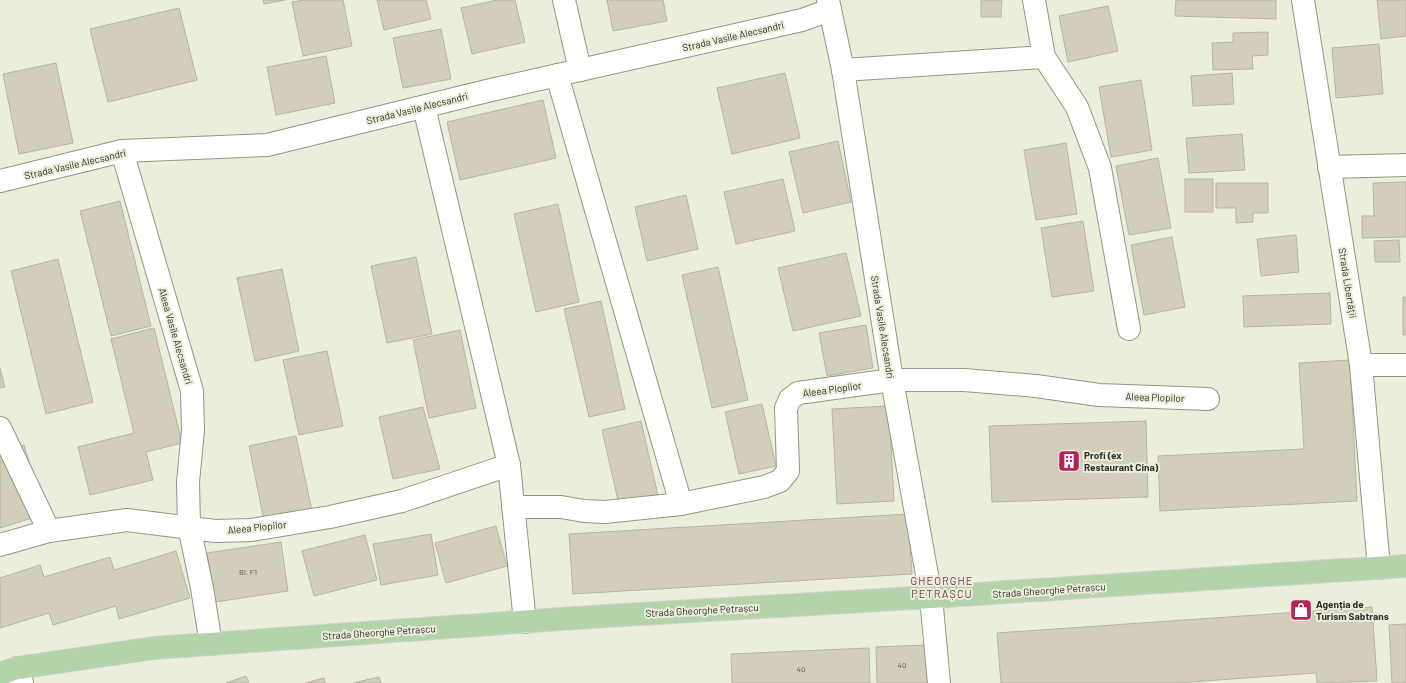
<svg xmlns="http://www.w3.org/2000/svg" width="1406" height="683" font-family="Barlow,sans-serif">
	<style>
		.building { fill: #d3cebb; stroke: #b8b3a1 }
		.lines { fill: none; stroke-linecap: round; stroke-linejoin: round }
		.minor-casing { stroke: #939785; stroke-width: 24 }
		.major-casing { stroke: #d1d1d0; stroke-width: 24 }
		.minor { stroke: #fff; stroke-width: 22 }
		.major { stroke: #b3d3aa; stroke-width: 22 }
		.labels { text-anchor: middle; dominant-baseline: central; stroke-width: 4; stroke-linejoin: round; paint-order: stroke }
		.number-label { font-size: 8px; fill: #58584e }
		.street-label { font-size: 10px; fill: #2f3029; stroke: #eaeedb }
		.poi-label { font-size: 10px; font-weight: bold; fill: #2f3029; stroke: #eaeedb; text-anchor: start }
		.neighbourhood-label { font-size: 11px; letter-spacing: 1px; fill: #80394c; stroke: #eaeedb }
	</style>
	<rect width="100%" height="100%" fill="#eaeedb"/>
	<g class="building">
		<polygon points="263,0 285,0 264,4"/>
		<polygon points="304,0 343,0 352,46 303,56 292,2"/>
		<polygon points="377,0 426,0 431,19 384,30"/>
		<polygon points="497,0 515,0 525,42 472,54 461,8"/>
		<polygon points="607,0 663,0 667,21 613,31"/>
		<polygon points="981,0 1002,0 1001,17 981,17"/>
		<polygon points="1176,0 1276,0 1276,19 1175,16"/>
		<polygon points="1377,0 1406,0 1406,36 1381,39"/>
		<polygon points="1108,6 1118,51 1068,62 1059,16"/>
		<polygon points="179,8 197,80 108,102 90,29"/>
		<polygon points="441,29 451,79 403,88 393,38"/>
		<polygon points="1268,32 1268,55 1252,56 1253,69 1213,70 1212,43 1233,42 1233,33"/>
		<polygon points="1379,44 1383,94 1336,98 1332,48"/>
		<polygon points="326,56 335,103 276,115 267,67"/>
		<polygon points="56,63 73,143 19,154 3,74"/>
		<polygon points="785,73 800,138 732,154 717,88"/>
		<polygon points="1232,73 1234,104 1193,106 1191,76"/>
		<polygon points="1141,80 1152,150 1111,157 1099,87"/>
		<polygon points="543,100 556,158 460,180 447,122"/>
		<polygon points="1242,134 1245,170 1189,173 1186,138"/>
		<polygon points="838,141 851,202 803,213 789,152"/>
		<polygon points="1066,143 1077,214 1036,220 1024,150"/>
		<polygon points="1158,158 1171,228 1129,235 1116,166"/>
		<polygon points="783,179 795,231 736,244 724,192"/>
		<rect x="1185" y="179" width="28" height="33"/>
		<polygon points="1406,182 1406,237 1362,238 1362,216 1374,216 1373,183"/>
		<polygon points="1216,183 1268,183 1268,213 1253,213 1253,222 1236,223 1236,208 1216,208"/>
		<polygon points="686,195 698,249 647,261 635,207"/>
		<polygon points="120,201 151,326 111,336 80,211"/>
		<polygon points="558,204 579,302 536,312 514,214"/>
		<polygon points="1083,221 1094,291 1052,297 1041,228"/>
		<polygon points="1296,235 1299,272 1261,276 1257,239"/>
		<polygon points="1172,237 1185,307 1144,315 1131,245"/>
		<polygon points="1399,240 1400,262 1375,262 1374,241"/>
		<polygon points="846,253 861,316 793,331 778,268"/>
		<polygon points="416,257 432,334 387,343 371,266"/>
		<polygon points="58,259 93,402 46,414 11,271"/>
		<polygon points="718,267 748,400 712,408 682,275"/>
		<polygon points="282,269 299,351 255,361 237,278"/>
		<polygon points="1330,293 1331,324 1244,327 1243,296"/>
		<rect x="1403" y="297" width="3" height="38"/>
		<polygon points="601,301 625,409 589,417 564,309"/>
		<polygon points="866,325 873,368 827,376 819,333"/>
		<polygon points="154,328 182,443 146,452 153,480 90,495 78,447 134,433 111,339"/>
		<polygon points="460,330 476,408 429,418 413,340"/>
		<polygon points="327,351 343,426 299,435 283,360"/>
		<polygon points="1350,360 1357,501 1160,511 1158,456 1304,449 1299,363"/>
		<polygon points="0,368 5,387 0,388"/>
		<polygon points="762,404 776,466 739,474 725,412"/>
		<polygon points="889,406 894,501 837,504 832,409"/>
		<polygon points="423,407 440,469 393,479 379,417"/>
		<polygon points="641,421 659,500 620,509 602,430"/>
		<polygon points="1146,421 1148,497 992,502 989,426"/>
		<polygon points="296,436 312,511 264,521 249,446"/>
		<polygon points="24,445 45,514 0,528 0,453"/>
		<polygon points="908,514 912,574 573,594 569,534"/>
		<polygon points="496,526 507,566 446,583 435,543"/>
		<polygon points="431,534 438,575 381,585 373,544"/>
		<polygon points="365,535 377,580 314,596 302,551"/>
		<polygon points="281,542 288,591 215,602 207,553"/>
		<polygon points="176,551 190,598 119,619 116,606 53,625 49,613 0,628 0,578 40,565 44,577 110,557 114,570"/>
		<polygon points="1372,607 1377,681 1317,683 1316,673 1176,683 1001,683 997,633"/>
		<polygon points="1406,624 1406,683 1392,683 1389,625"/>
		<polygon points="927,645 929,683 877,683 876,647"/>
		<polygon points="869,648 870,683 732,683 731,654"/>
		<polygon points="246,676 249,683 226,683"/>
		<polygon points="379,677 381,683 353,683"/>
		<polygon points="324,678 325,683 305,683"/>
	</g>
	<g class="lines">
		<g class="minor-casing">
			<g id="minor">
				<polyline points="564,0 580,70"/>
				<polyline points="828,0 843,70 892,380 931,597 939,683"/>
				<polyline points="1034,0 1044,57 1077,107 1100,168 1129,329"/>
				<polyline points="1303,0 1361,365 1379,568"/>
				<polyline points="843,70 1044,57"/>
				<polyline points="557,75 681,504"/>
				<polyline points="424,107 509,465 525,622"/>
				<polyline points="122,151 192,391 193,430 188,482 189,526 202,588 211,644"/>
				<polyline points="1329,167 1406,165"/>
				<polyline points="0,181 122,151 267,145 491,90 802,20 830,10"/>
				<polyline points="1361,365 1406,365"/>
				<polyline points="0,428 49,531"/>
				<polyline points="513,507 561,507 584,511 605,512 681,504 764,487 780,481 788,471 786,408 790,399 798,393 892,380 964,380 1036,386 1099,395 1208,399"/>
				<polyline points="0,545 49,531 127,520 215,531 251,530 330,517 402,501 509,465"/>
				<polyline points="17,668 22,683"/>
			</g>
		</g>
		<g class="major-casing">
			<polyline id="major" points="0,674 17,668 154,648 590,617 931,597 1406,566"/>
		</g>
		<use href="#minor" class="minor"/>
		<use href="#major" class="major"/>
	</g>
	<defs>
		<g id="building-square" transform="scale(1.15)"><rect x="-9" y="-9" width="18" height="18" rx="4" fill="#b22357" stroke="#eaeedb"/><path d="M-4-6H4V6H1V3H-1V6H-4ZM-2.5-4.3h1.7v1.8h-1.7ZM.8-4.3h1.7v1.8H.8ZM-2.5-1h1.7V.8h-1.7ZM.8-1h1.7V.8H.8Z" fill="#fff"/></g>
		<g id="shop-square" transform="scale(1.15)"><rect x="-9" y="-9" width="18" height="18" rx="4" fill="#b22357" stroke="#eaeedb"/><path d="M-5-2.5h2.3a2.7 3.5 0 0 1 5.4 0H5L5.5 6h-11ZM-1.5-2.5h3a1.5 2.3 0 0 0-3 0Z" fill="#fff"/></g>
	</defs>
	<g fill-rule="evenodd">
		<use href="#building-square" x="1069" y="461"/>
		<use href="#shop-square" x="1301" y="610"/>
	</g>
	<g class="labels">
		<g class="number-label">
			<text x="248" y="572">Bl. F1</text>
			<text x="902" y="665">40</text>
			<text x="801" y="669">40</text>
		</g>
		<g class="street-label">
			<text transform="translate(733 36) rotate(-13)">Strada Vasile Alecsandri</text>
			<text transform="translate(417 108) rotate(-14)">Strada Vasile Alecsandri</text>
			<text transform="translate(75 164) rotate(-13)">Strada Vasile Alecsandri</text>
			<text transform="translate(1348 283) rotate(81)">Strada Libertății</text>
			<text transform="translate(883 327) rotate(81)">Strada Vasile Alecsandri</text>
			<text transform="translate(176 336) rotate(74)">Aleea Vasile Alecsandri</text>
			<text transform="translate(832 389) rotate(-8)">Aleea Plopilor</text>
			<text transform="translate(1155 397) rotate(2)">Aleea Plopilor</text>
			<text transform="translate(257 527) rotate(-6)">Aleea Plopilor</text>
			<text transform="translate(1049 590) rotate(-4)">Strada Gheorghe Petrașcu</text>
			<text transform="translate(702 610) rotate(-3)">Strada Gheorghe Petrașcu</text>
			<text transform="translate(379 632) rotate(-4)">Strada Gheorghe Petrașcu</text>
		</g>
		<g class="poi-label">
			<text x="1084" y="455">Profi (ex<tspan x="1084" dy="12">Restaurant Cina)</tspan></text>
			<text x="1316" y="604">Agenția de<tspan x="1316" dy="12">Turism Sabtrans</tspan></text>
		</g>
		<g class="neighbourhood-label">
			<text x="942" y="580">GHEORGHE<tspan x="942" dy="13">PETRAȘCU</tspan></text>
		</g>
	</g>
</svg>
